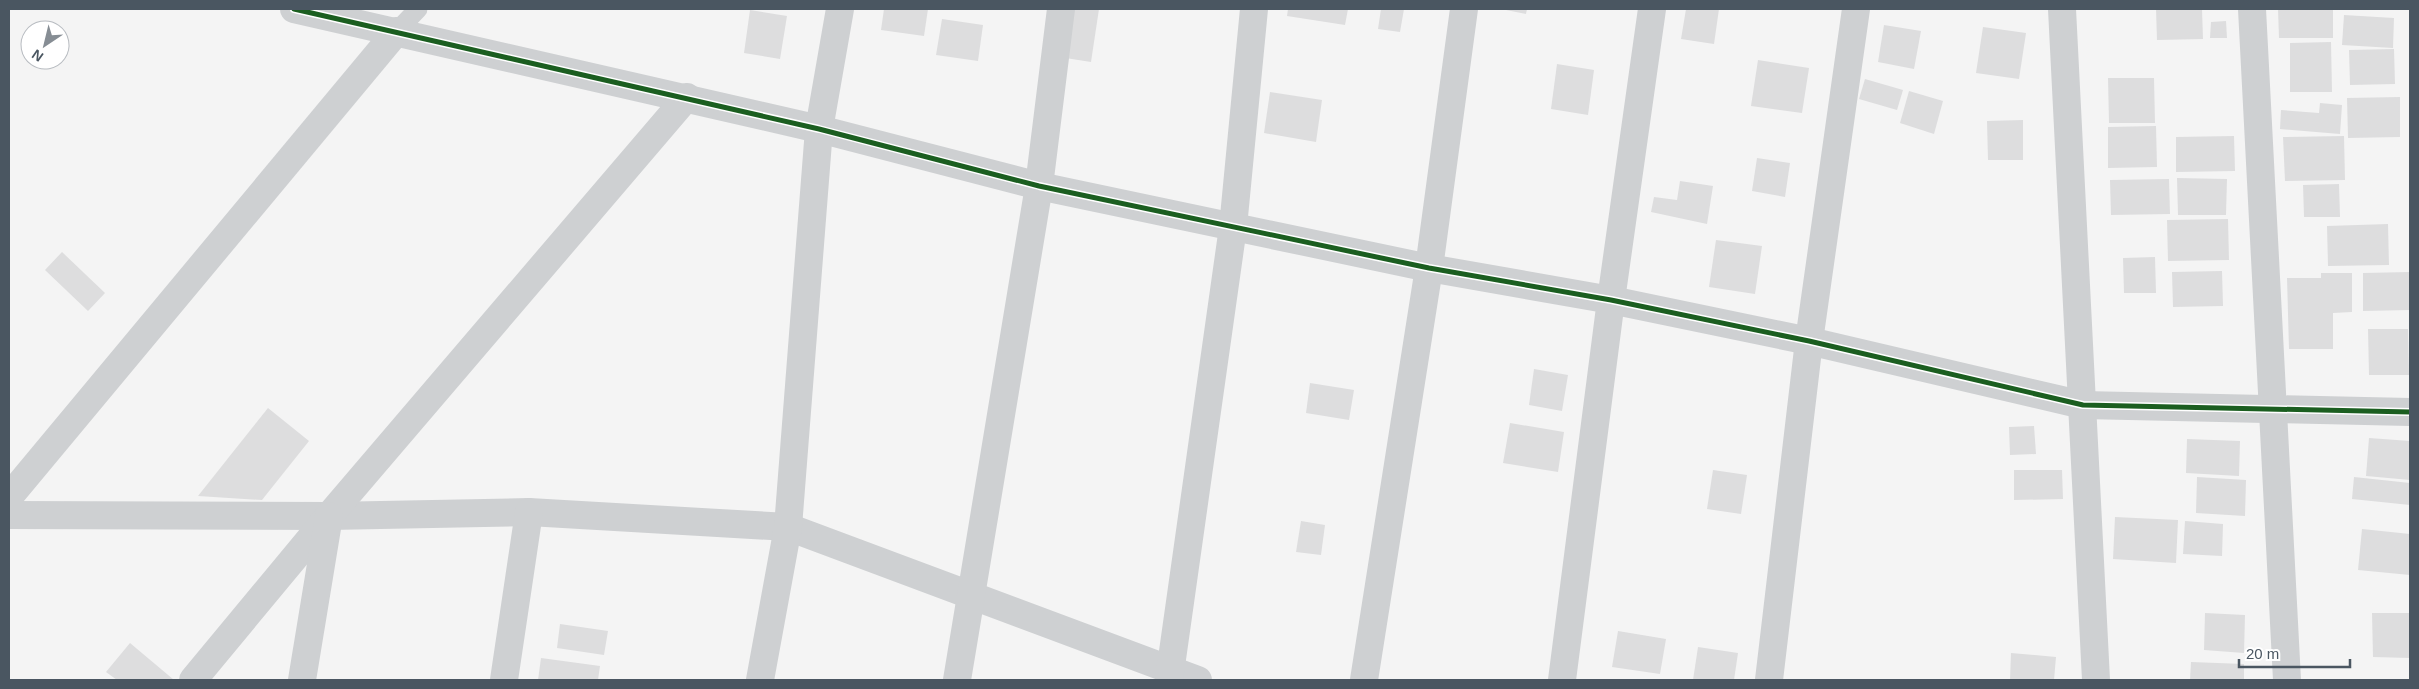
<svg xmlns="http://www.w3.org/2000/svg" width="2419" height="689" font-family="Helvetica,sans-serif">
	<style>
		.building { fill: #ddddde }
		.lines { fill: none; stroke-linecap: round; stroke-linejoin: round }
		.service { stroke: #ced0d2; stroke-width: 19 }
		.minor { stroke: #ced0d2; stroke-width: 28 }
		.cycleway-casing { stroke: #fff; stroke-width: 8 }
		.cycleway { stroke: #1b5e20; stroke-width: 5 }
	</style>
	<rect width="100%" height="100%" fill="#f4f4f4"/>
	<g class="building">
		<polygon points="884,9 928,9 924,36 881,30"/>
		<polygon points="1067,9 1099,9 1091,62 1059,57"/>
		<polygon points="1288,9 1348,9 1345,25 1287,16"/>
		<polygon points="1381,9 1404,9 1400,32 1378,29"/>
		<polygon points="1501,9 1527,9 1526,14"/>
		<polygon points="1686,9 1719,9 1714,44 1681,39"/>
		<polygon points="2156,9 2202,9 2203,39 2157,40"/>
		<polygon points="2278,9 2333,9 2333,38 2279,38"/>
		<polygon points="750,10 787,16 780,59 744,53"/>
		<polygon points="2344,15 2394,18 2393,48 2342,45"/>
		<polygon points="942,19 983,25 978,61 936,55"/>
		<polygon points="2226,21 2227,38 2210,38 2211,22"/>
		<polygon points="1884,25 1921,31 1914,69 1878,62"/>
		<polygon points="1983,27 2026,33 2019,79 1976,73"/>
		<polygon points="2331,42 2332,92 2290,92 2290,43"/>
		<polygon points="2394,49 2395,84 2350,85 2349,50"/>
		<polygon points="1758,60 1809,68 1802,113 1751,106"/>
		<polygon points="1557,64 1594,70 1588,115 1551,109"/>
		<polygon points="2108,78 2154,78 2155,123 2109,123"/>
		<polygon points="1865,79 1903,90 1897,110 1859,99"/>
		<polygon points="1909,91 1943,101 1934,134 1900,123"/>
		<polygon points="1270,92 1322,100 1316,142 1264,133"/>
		<polygon points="2400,97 2400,137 2348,138 2347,98"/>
		<polygon points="2320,103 2342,105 2340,134 2280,129 2281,110 2319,113"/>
		<polygon points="2023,120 2023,160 1988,160 1987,121"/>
		<polygon points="2156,126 2157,167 2108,168 2108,127"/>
		<polygon points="2234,136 2235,171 2176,172 2176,137"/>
		<polygon points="2344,136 2345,180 2285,181 2283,137"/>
		<polygon points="1757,158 1790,163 1785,197 1752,191"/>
		<polygon points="2177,178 2227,179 2226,215 2178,215"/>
		<polygon points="2169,179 2170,214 2111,215 2110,180"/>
		<polygon points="1680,181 1713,186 1707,224 1651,212 1654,197 1677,200"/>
		<polygon points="2339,184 2340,217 2304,217 2303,185"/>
		<polygon points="2228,219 2229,260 2168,261 2167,220"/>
		<polygon points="2388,224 2389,265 2328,266 2327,226"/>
		<polygon points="1716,240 1762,246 1755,294 1709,287"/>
		<polygon points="62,252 105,293 88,311 45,270"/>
		<polygon points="2155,257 2156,293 2124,293 2123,258"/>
		<polygon points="2222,271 2223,306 2173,307 2172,272"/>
		<polygon points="2410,272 2410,310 2363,311 2363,273"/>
		<polygon points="2321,273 2352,273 2352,312 2333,313 2333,349 2289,349 2287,278 2321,278"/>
		<polygon points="2368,329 2408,329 2409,375 2369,375"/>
		<polygon points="1534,369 1568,375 1562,411 1529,405"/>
		<polygon points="1310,383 1354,390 1349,420 1306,413"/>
		<polygon points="268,408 309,441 262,500 198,496"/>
		<polygon points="1510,423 1564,432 1558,472 1503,463"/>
		<polygon points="2034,426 2036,454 2010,455 2009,427"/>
		<polygon points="2369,438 2410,441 2410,480 2366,476"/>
		<polygon points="2187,439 2240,441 2239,476 2186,473"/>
		<polygon points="1713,470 1747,475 1741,514 1707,509"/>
		<polygon points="2014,470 2062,470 2063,499 2014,500"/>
		<polygon points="2197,477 2246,480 2245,516 2196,513"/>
		<polygon points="2354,477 2410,483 2410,505 2352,499"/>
		<polygon points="2115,517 2178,520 2176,563 2113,559"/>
		<polygon points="1301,521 1325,525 1321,555 1296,552"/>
		<polygon points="2185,521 2223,524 2222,556 2183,554"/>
		<polygon points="2362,529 2410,534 2410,575 2358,570"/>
		<polygon points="2205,613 2245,615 2244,653 2204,650"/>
		<polygon points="2372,613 2410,613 2410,658 2373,657"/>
		<polygon points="560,624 608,631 604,655 557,648"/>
		<polygon points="1618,631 1666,639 1660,674 1612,667"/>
		<polygon points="130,643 174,680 117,680 106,672"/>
		<polygon points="1698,647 1738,653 1734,680 1693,680"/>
		<polygon points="2011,653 2056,657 2054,680 2010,680"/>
		<polygon points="541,658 600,666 598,680 538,680"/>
		<polygon points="2191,662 2244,664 2244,680 2190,680"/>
	</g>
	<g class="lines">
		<polyline class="service" points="397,31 418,9"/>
		<g class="minor">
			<polyline points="294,9 819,129 1039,186 1429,268 1611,300 1809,341 2083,405 2410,412"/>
			<polyline points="2062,9 2096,680"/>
			<polyline points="2252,9 2287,680"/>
			<polyline points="9,497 397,31"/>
			<polyline points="9,515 329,516 529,512 788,527 1198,680"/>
			<polyline points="193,680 329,516 687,97"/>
			<polyline points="302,680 329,516"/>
			<polyline points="504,680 529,512"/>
			<polyline points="760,680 788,527 819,129 840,9"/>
			<polyline points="957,680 1039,186 1061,9"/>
			<polyline points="1169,680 1233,227 1254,9"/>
			<polyline points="1364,680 1429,268 1464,9"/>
			<polyline points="1562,680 1611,300 1652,9"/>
			<polyline points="1769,680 1809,341 1856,9"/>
		</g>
		<g class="cycleway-casing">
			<polyline id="cycleway" points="294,9 819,129 1039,186 1429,268 1611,300 1809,341 2083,405 2410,412"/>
		</g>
		<use href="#cycleway" class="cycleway"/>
	</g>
	<rect width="2419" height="689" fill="none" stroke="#4a5661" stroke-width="20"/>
	<g transform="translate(45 45) rotate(215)"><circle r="24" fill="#ffffff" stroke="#b7bbc0"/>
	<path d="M0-4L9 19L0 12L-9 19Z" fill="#868d94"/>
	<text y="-8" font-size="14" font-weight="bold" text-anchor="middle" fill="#4a5661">N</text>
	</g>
	<path d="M2239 659v8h111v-8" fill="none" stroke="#4a5661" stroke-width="2.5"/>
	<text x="2246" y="659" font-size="15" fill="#4a5661" stroke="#ffffff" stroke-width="4" paint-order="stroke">20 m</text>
</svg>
